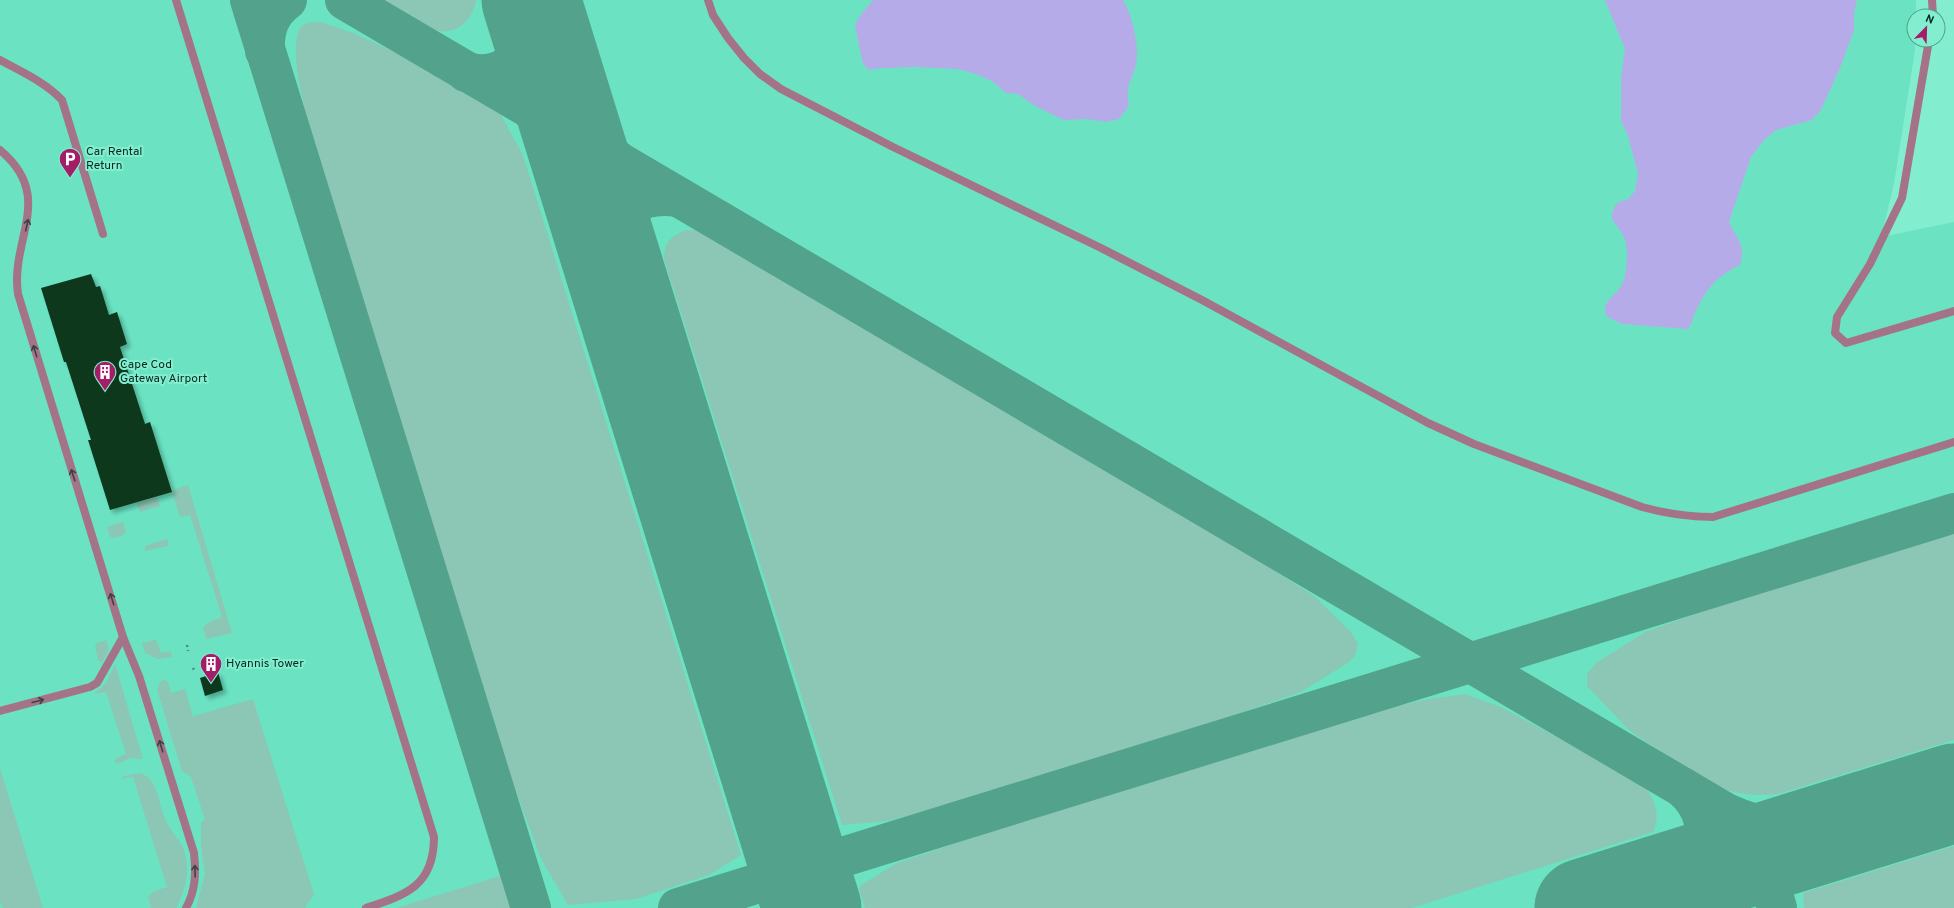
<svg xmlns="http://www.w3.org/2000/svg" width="1954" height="908" font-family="Overpass,sans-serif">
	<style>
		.built { fill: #6be3c2 }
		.green { fill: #8bc7b4 }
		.water { fill: #b6abe9 }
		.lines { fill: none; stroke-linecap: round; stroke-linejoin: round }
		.taxiway { stroke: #52a28c; stroke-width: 40 }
		.runway { stroke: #52a28c; stroke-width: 99 }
		.building { fill: #0c371d; filter: url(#shadow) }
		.path { stroke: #47907c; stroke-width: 2.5; stroke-dasharray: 2 3; stroke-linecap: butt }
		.lane { stroke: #a47387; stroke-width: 8 }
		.oneway { stroke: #3c4243 }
		.labels { text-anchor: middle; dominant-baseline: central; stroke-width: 4; stroke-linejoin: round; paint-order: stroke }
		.poi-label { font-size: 12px; fill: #04281f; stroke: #83eecf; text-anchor: start }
	</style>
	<defs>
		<filter id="shadow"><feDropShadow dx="3.5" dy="3.5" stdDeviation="2" flood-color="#0004"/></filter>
	</defs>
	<rect width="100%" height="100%" fill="#83eecf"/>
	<polygon class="built" points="0,0 1916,0 1915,50 1894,184 1881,237 1954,222 1954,908 0,908"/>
	<g class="green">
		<path d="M383,0H476C473,21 456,36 434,30C422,26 395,7 383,0Z"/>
		<path d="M321,22L356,34L416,62L467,90L501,115L523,155L741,855L709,875L636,899L568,905L541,859L497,740L313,141C307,117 286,47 301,27C306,21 315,22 321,22Z"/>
		<path d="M685,230H696L717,240L1218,534L1314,596L1351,632L1358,644L1355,656L1349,662L1301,692L1192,730L965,800L889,821L842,825L664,259C664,243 670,237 685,230Z"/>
		<polygon points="188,485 232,633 206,639 203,627 211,621 222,617 190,515 180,517 172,492 174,490"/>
		<polygon points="157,497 160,506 140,512 137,503"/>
		<path d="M123,522L126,532C123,536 115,539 110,537L107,527Z"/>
		<path d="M1954,531V740L1778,794C1751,797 1732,794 1708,782L1637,736L1628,729L1587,686V674L1596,663L1645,632L1776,585Z"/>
		<polygon points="166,539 168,540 168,546 145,551 145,546"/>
		<polygon points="106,640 109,651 102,663 98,660 95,646 97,643"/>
		<polygon points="154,640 157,641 161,653 171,651 172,657 158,659 145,653 142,643"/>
		<polygon points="115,664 143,759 131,758 118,764 115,762 115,759 126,754 106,692 94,694 106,683"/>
		<polygon points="164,679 168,682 171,693 185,689 193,716 253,699 314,894 305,908 196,908 205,874 201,846 201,822 205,820 191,777 182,771 157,690 160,682"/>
		<path d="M1465,694L1501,707L1638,781C1653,792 1662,814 1653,832L1412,908H865L859,889L861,885L895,864L1077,802L1394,707L1428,699Z"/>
		<polygon points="0,768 43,908 3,908 0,902"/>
		<path d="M140,773C158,779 158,800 164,816C168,828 178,837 183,848C191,867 186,891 176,908H151L148,897L154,891L167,887L133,777L121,779L124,776Z"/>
		<polygon points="1954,846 1954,908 1804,908 1803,893"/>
		<polygon points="500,876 504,879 513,908 396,908"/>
	</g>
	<g class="water">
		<path d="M873,0H1123C1132,14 1140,47 1136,64C1132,83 1125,82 1129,106L1119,119L1106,122L1087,119L1064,120L1035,106L1018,94L1006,93L992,81L973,73L957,69L916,67L881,68L869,70L863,64L855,26L859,17Z"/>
		<path d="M1605,0H1857L1854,14V30L1840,68L1821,110L1812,120L1776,130L1764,140L1751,157L1729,222C1737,240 1746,243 1740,265C1718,276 1708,286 1697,309C1693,316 1693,322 1688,329L1622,324L1606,316C1601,300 1617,296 1622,284C1626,278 1626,267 1627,260C1627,252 1627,242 1623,235C1615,221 1606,220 1617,203L1628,199L1635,191L1638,174L1628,136L1621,121V77L1625,49Z"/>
	</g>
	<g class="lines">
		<g class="taxiway">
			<polyline points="250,0 531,908"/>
			<polyline points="345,0 529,108 558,134 585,177"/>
			<path d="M265,51C264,30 269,13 287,0"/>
			<path d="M466,72C494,80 522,65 529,36C532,27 532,17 533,8"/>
			<path d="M561,97C578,122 595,143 619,162L1726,813C1768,832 1794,831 1839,829"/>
			<path d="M609,254C618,213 632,191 678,197"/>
			<path d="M788,830C805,854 814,860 845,856"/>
			<path d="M1720,866C1746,866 1757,869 1772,892"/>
			<path d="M1670,881C1679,874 1689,868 1696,859C1714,834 1703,805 1682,787"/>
			<polyline points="678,908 1954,513"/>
			<path d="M814,908C813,877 819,871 845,856"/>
			<path d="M1777,908C1765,870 1771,859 1805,839"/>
		</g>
		<g class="runway">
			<polyline points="531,0 812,908"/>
			<polyline points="1584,908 1954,793"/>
		</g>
	</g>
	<g class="building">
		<polygon points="91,274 96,287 100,286 109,315 117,312 127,344 120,347 145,424 150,422 172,492 110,510 88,440 91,440 66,362 64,362 41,288"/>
		<polygon points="218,672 223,690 205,696 200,678"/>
	</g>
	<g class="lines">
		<g class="path">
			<polyline points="187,645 188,651"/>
			<polyline points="193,668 195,672"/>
		</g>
		<g class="lane">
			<path d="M176,0L434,837C434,886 406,895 366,908"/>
			<path d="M708,0L713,15L728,38L744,58L760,74L781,89L893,147L1101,248L1202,300L1428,423L1474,444L1642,507C1667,514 1688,517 1713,517L1954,442"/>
			<polyline points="1932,0 1933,16"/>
			<polyline points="1929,40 1902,198 1870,264 1837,317 1835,333 1846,343 1954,311"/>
			<path d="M0,60C22,72 45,82 62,100L103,234"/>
			<path d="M0,150C56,197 10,238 18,294L123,637L139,676L194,853C196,872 196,890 186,908"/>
			<polyline points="0,711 90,687 97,683 123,637"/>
		</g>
	</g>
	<defs><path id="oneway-shaft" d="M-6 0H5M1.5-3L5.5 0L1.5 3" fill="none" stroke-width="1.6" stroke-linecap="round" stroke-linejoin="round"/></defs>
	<g class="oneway">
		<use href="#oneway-shaft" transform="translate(27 225) rotate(-77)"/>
		<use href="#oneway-shaft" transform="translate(35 351) rotate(-107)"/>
		<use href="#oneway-shaft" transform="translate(73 475) rotate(-108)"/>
		<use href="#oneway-shaft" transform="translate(112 599) rotate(-107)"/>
		<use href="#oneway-shaft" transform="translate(38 701) rotate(-15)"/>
		<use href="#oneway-shaft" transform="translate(161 746) rotate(-107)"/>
		<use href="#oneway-shaft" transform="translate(195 871) rotate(-92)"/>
	</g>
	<defs>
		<g id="parking-pin" transform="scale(1.15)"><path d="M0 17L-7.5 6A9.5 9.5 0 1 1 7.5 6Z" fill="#a41d68" stroke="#83eecf"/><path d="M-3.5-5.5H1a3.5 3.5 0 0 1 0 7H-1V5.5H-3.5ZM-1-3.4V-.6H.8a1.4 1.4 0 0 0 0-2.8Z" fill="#fff"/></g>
		<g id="building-pin" transform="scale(1.15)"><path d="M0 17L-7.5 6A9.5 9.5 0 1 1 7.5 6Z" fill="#a41d68" stroke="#83eecf"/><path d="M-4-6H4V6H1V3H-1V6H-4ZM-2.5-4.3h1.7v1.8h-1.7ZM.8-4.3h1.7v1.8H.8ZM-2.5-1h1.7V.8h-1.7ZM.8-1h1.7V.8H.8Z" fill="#fff"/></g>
	</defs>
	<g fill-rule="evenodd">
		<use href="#parking-pin" x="70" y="159"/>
		<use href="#building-pin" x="105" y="372"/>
		<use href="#building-pin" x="211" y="664"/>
	</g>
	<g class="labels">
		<g class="poi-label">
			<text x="86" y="152">Car Rental<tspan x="86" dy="14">Return</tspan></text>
			<text x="120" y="365">Cape Cod<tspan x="120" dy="14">Gateway Airport</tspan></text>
			<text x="226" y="664">Hyannis Tower</text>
		</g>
	</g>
	<g transform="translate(1926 28) rotate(23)"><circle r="19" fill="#83eecf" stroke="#509f89"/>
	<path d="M0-3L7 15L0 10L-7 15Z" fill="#a41d68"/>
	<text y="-6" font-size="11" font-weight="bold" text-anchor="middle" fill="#04281f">N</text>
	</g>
</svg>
